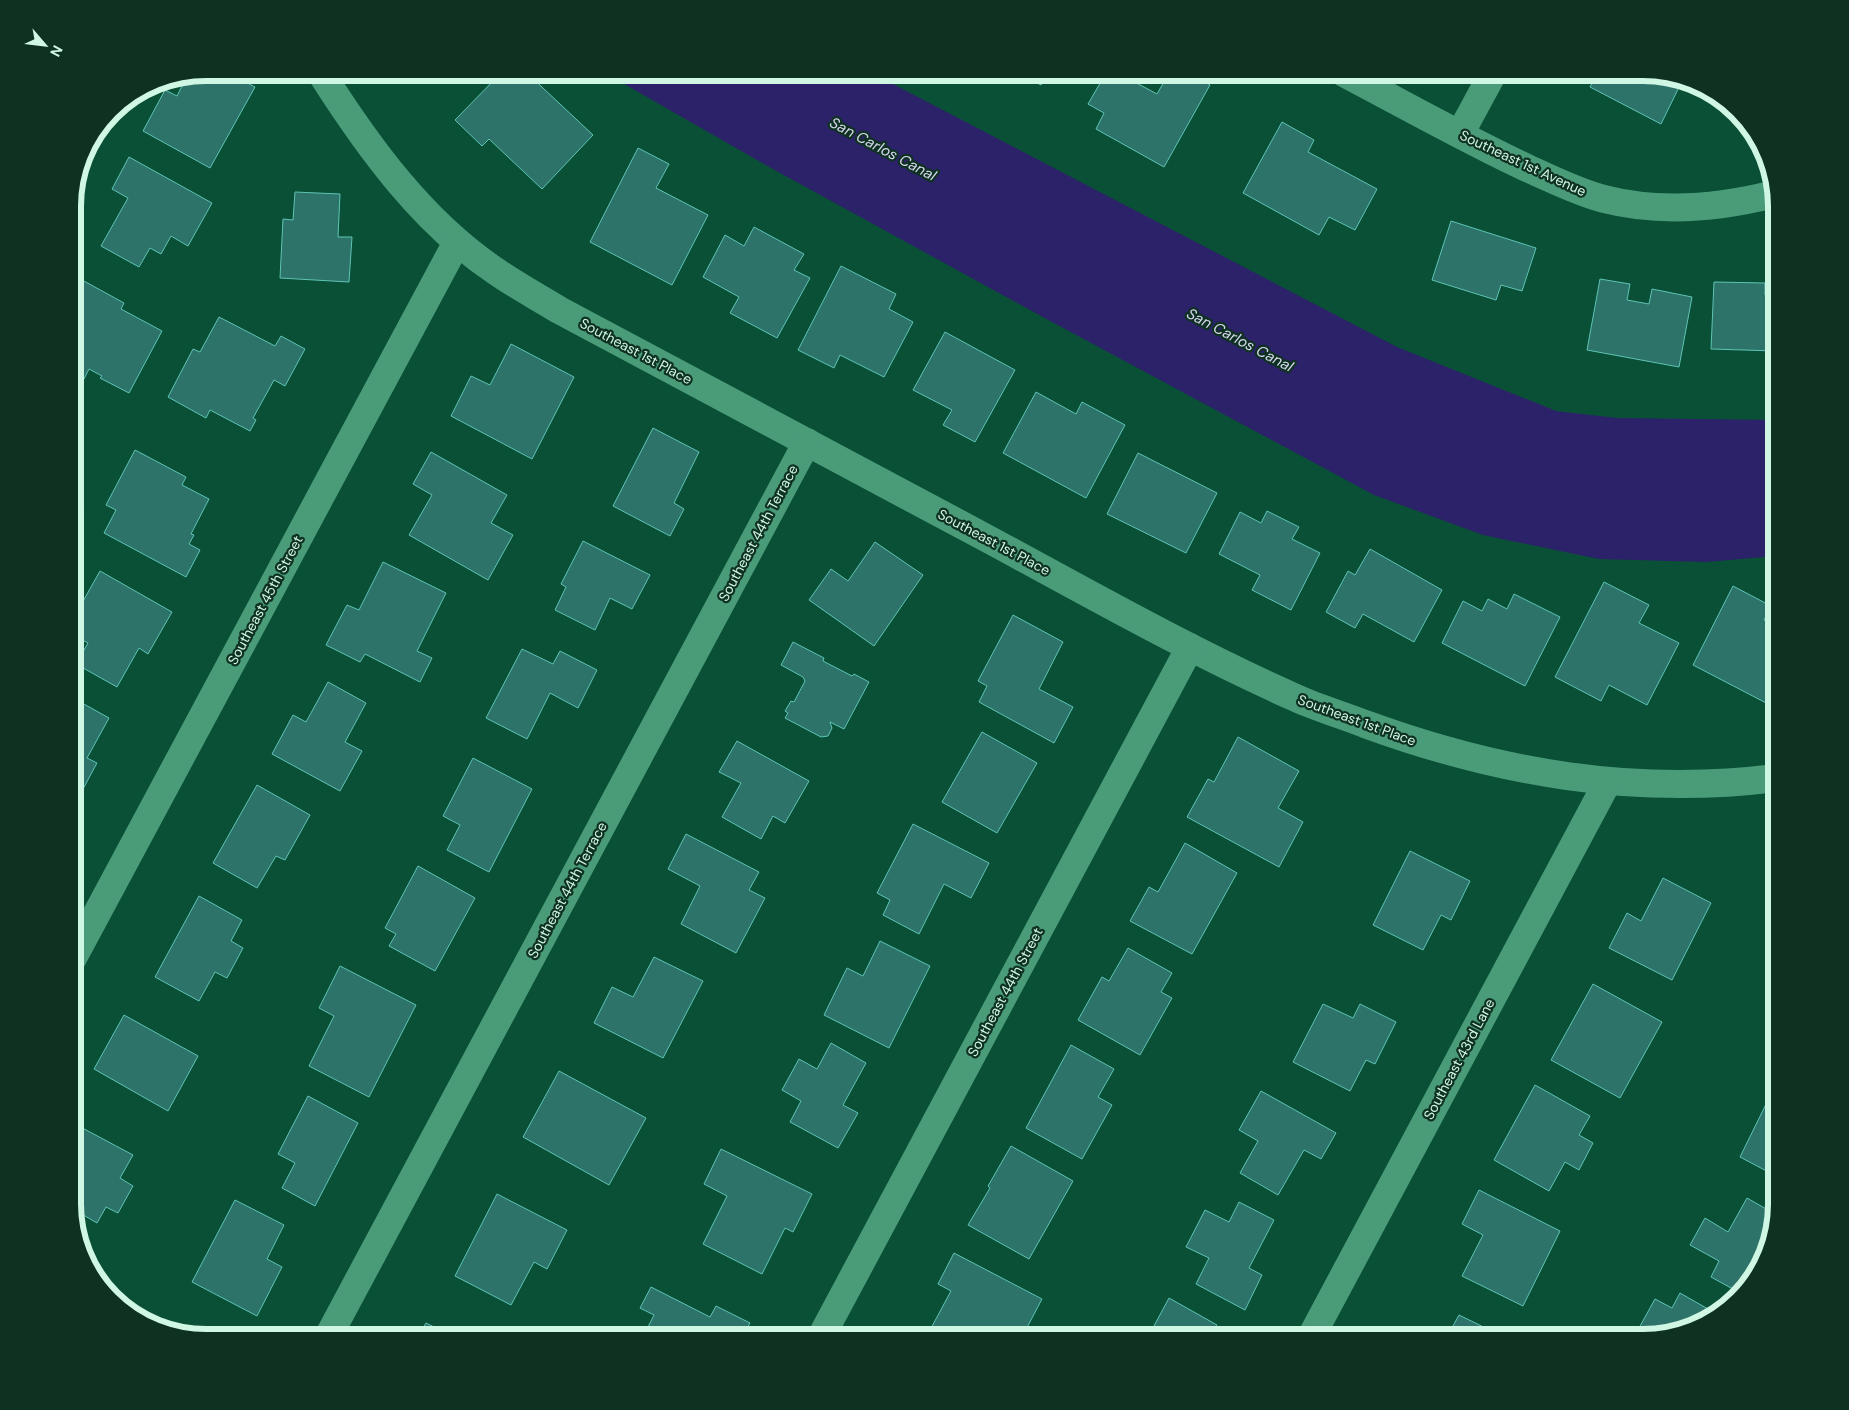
<svg xmlns="http://www.w3.org/2000/svg" width="1849" height="1410" font-family="'DM Sans',sans-serif">
	<style>
		.water { fill: #2c2269 }
		.building { fill: #2e7369; stroke: #5ec4b5 }
		.lines { fill: none; stroke-linecap: round; stroke-linejoin: round }
		.street { stroke: #4a9c79; stroke-width: 28 }
		.labels { text-anchor: middle; dominant-baseline: central; stroke-width: 4.5; stroke-linejoin: round; paint-order: stroke }
		.street-label { font-size: 14px; fill: #d0f7e3; stroke: #0e3122 }
		.water-label { font-size: 15px; font-style: italic; fill: #d7d8ed; stroke: #0e3122 }
		.rim { fill: none; stroke: #d0f7e3; stroke-width: 6 }
	</style>
	<rect width="100%" height="100%" fill="#095037"/>
	<polygon class="water" points="605,73 872,73 1397,347 1556,411 1617,418 1776,420 1776,556 1706,562 1599,559 1483,535 1374,495 1041,316 771,168"/>
	<g class="building">
		<polygon points="206,72 228,73 255,87 210,168 143,131 165,90 177,96 187,76"/>
		<polygon points="501,73 527,73 593,135 542,189 489,139 482,146 455,120"/>
		<polygon points="1018,73 1048,73 1041,85"/>
		<polygon points="1106,73 1118,73 1157,94 1169,73 1188,73 1210,85 1164,167 1096,129 1104,113 1088,104"/>
		<polygon points="1597,73 1643,73 1683,79 1661,124 1590,87"/>
		<polygon points="1282,122 1314,140 1308,152 1377,189 1355,230 1329,217 1319,235 1243,193"/>
		<polygon points="638,148 669,164 656,188 708,215 672,285 590,242"/>
		<polygon points="129,157 212,203 188,246 171,236 161,254 150,248 139,267 101,246 128,198 112,189"/>
		<polygon points="295,192 340,194 338,237 352,237 349,282 280,278 283,219 293,220"/>
		<polygon points="1451,221 1536,248 1522,291 1501,285 1496,300 1432,280"/>
		<polygon points="754,227 804,254 794,270 810,278 777,338 730,313 739,297 703,277 725,235 744,246"/>
		<polygon points="841,266 896,294 889,309 913,322 884,377 840,355 834,368 798,350"/>
		<polygon points="73,275 124,303 121,309 162,331 129,393 100,378 102,376 89,369 84,379 73,373"/>
		<polygon points="1600,279 1630,284 1627,300 1649,304 1652,289 1692,297 1679,367 1587,350"/>
		<polygon points="1714,282 1765,283 1765,295 1776,295 1776,351 1711,349"/>
		<polygon points="219,317 275,346 281,336 305,349 285,386 274,380 253,418 256,420 250,431 210,410 206,418 168,397 193,349 200,352"/>
		<polygon points="945,332 1015,370 975,442 943,425 952,410 913,390"/>
		<polygon points="511,344 574,377 532,459 451,416 471,376 490,385"/>
		<polygon points="1036,392 1076,414 1082,402 1125,425 1086,498 1003,453"/>
		<polygon points="653,428 699,452 674,503 684,509 670,536 613,506"/>
		<polygon points="135,450 186,477 182,485 209,499 191,534 194,535 189,544 200,550 186,577 104,533 116,510 106,505"/>
		<polygon points="431,452 507,495 491,523 513,535 488,580 409,535 432,495 413,484"/>
		<polygon points="1138,453 1217,493 1186,553 1107,514"/>
		<polygon points="1267,511 1299,527 1292,539 1320,553 1291,610 1252,590 1260,575 1219,554 1240,512 1261,523"/>
		<polygon points="583,541 650,575 632,609 610,598 595,630 555,610 566,587 561,584"/>
		<polygon points="875,542 923,575 874,646 809,600 831,569 848,581"/>
		<polygon points="1370,549 1442,590 1414,642 1363,614 1355,628 1326,612 1348,571 1355,575"/>
		<polygon points="383,562 446,593 417,651 432,658 420,682 365,654 360,662 326,645 347,605 359,610"/>
		<polygon points="100,571 172,612 148,654 139,648 117,687 76,664 88,643 73,635 73,619"/>
		<polygon points="1604,582 1649,605 1639,623 1679,643 1647,705 1609,685 1601,701 1555,677"/>
		<polygon points="1733,586 1771,606 1764,620 1776,626 1776,698 1772,706 1693,665"/>
		<polygon points="1514,594 1560,617 1525,686 1442,643 1463,601 1482,611 1488,599 1507,609"/>
		<polygon points="1013,615 1063,642 1039,689 1073,707 1054,743 979,702 987,686 978,681"/>
		<polygon points="793,642 824,658 823,661 852,676 854,674 869,682 844,729 830,722 832,728 828,736 821,737 785,718 788,713 785,711 791,701 794,702 805,681 803,677 781,665"/>
		<polygon points="522,649 553,664 560,651 597,670 578,708 550,693 527,739 486,718"/>
		<polygon points="328,682 366,703 345,742 362,751 340,791 272,754 293,715 306,722"/>
		<polygon points="73,698 109,718 87,758 97,763 76,802 73,800"/>
		<polygon points="982,732 1037,763 997,833 942,802"/>
		<polygon points="1238,737 1299,771 1278,808 1303,822 1279,867 1187,817 1208,779 1214,782"/>
		<polygon points="737,741 809,781 785,823 773,816 761,839 722,817 741,783 719,772"/>
		<polygon points="473,758 532,789 489,872 447,850 460,825 443,816"/>
		<polygon points="257,785 310,815 285,860 276,856 257,888 213,863"/>
		<polygon points="913,824 989,863 971,898 944,884 919,934 883,915 890,900 877,893"/>
		<polygon points="686,834 759,872 749,890 765,898 736,953 681,924 700,886 668,869"/>
		<polygon points="1185,843 1237,873 1192,954 1130,921 1149,887 1158,892"/>
		<polygon points="1410,851 1470,881 1451,920 1441,915 1423,950 1373,925"/>
		<polygon points="418,866 475,898 435,971 389,946 396,934 385,928"/>
		<polygon points="1663,878 1711,903 1672,980 1609,948 1627,913 1641,921"/>
		<polygon points="199,896 242,920 231,941 243,948 227,978 215,972 199,1001 155,977"/>
		<polygon points="880,941 930,966 889,1048 824,1015 847,968 863,976"/>
		<polygon points="1128,948 1172,973 1161,992 1172,998 1140,1055 1078,1020 1102,977 1109,981"/>
		<polygon points="654,957 703,981 663,1058 594,1023 612,987 633,997"/>
		<polygon points="340,966 416,1005 369,1097 309,1066 334,1016 319,1008"/>
		<polygon points="1593,984 1662,1022 1620,1098 1551,1060"/>
		<polygon points="1323,1004 1353,1018 1360,1004 1396,1022 1375,1064 1366,1060 1350,1091 1293,1062"/>
		<polygon points="124,1015 198,1056 168,1111 94,1069"/>
		<polygon points="831,1043 866,1063 843,1105 858,1113 838,1148 790,1122 801,1101 782,1090 799,1059 817,1069"/>
		<polygon points="1071,1045 1114,1069 1098,1097 1112,1105 1082,1159 1026,1128"/>
		<polygon points="559,1071 646,1118 609,1185 523,1137"/>
		<polygon points="1535,1085 1590,1116 1579,1135 1593,1143 1579,1170 1565,1162 1549,1191 1494,1160"/>
		<polygon points="1774,1088 1776,1089 1776,1176 1740,1157"/>
		<polygon points="1261,1091 1336,1133 1321,1159 1304,1150 1278,1195 1240,1173 1258,1141 1239,1130"/>
		<polygon points="308,1096 358,1123 315,1206 282,1188 295,1163 278,1154"/>
		<polygon points="73,1123 133,1155 120,1178 133,1186 118,1213 106,1207 97,1223 73,1209"/>
		<polygon points="1011,1146 1073,1181 1029,1259 968,1225 990,1188 988,1186"/>
		<polygon points="721,1149 812,1194 793,1232 785,1228 762,1274 703,1244 727,1196 704,1184"/>
		<polygon points="1479,1190 1560,1231 1523,1306 1462,1276 1483,1235 1462,1224"/>
		<polygon points="497,1194 567,1230 547,1269 534,1262 511,1305 455,1276"/>
		<polygon points="1747,1198 1775,1214 1769,1247 1748,1286 1740,1293 1711,1277 1719,1261 1690,1245 1705,1218 1728,1232"/>
		<polygon points="235,1200 284,1225 267,1259 282,1267 257,1316 192,1282"/>
		<polygon points="1239,1202 1274,1220 1249,1268 1262,1275 1245,1310 1196,1284 1209,1258 1186,1247 1205,1210 1229,1222"/>
		<polygon points="954,1253 1042,1299 1022,1337 944,1337 930,1330 951,1291 938,1284"/>
		<polygon points="651,1287 710,1317 716,1306 750,1323 742,1337 643,1337 654,1315 640,1308"/>
		<polygon points="1680,1293 1715,1313 1702,1324 1643,1338 1634,1337 1655,1299 1672,1308"/>
		<polygon points="1169,1298 1217,1325 1210,1337 1148,1337"/>
		<polygon points="1459,1315 1504,1337 1447,1337"/>
		<polygon points="426,1323 454,1337 418,1337"/>
	</g>
	<g class="lines">
		<g class="street">
			<path d="M321,73C368,147 423,223 497,272C517,286 538,297 559,310C702,386 845,463 988,539C1090,594 1190,651 1296,698C1318,708 1342,715 1365,724C1499,773 1634,796 1776,778"/>
			<path d="M1344,73C1405,105 1465,139 1527,168C1552,179 1577,192 1604,199C1659,213 1719,208 1774,194"/>
			<polyline points="1460,134 1493,73"/>
			<polyline points="73,958 457,242"/>
			<polyline points="328,1337 807,442"/>
			<polyline points="821,1337 1190,647"/>
			<polyline points="1311,1337 1608,781"/>
		</g>
	</g>
	<g class="labels">
		<g class="street-label">
			<text transform="translate(1523 163) rotate(25)">Southeast 1st Avenue</text>
			<text transform="translate(636 351) rotate(28)">Southeast 1st Place</text>
			<text transform="translate(758 533) rotate(-62)">Southeast 44th Terrace</text>
			<text transform="translate(994 542) rotate(28)">Southeast 1st Place</text>
			<text transform="translate(265 600) rotate(-62)">Southeast 45th Street</text>
			<text transform="translate(1357 720) rotate(20)">Southeast 1st Place</text>
			<text transform="translate(567 890) rotate(-62)">Southeast 44th Terrace</text>
			<text transform="translate(1005 992) rotate(-62)">Southeast 44th Street</text>
			<text transform="translate(1459 1059) rotate(-62)">Southeast 43rd Lane</text>
		</g>
		<g class="water-label">
			<text transform="translate(883 149) rotate(28)">San Carlos Canal</text>
			<text transform="translate(1240 340) rotate(28)">San Carlos Canal</text>
		</g>
	</g>
	<path d="M0 0H1849V1410H0ZM206 81H1643A125 125 0 0 1 1768 206V1204A125 125 0 0 1 1643 1329H206A125 125 0 0 1 81 1204V206A125 125 0 0 1 206 81Z" fill="#0e3122" fill-rule="evenodd"/>
	<path class="rim" d="M206 81H1643A125 125 0 0 1 1768 206V1204A125 125 0 0 1 1643 1329H206A125 125 0 0 1 81 1204V206A125 125 0 0 1 206 81Z"/>
	<g transform="translate(45 45) rotate(118)" stroke="#0e3122" stroke-width="4" paint-order="stroke">
	<path d="M0-4L9 19L0 12L-9 19Z" fill="#d0f7e3"/>
	<text y="-8" font-size="14" font-weight="bold" text-anchor="middle" fill="#d0f7e3">N</text>
	</g>
</svg>
